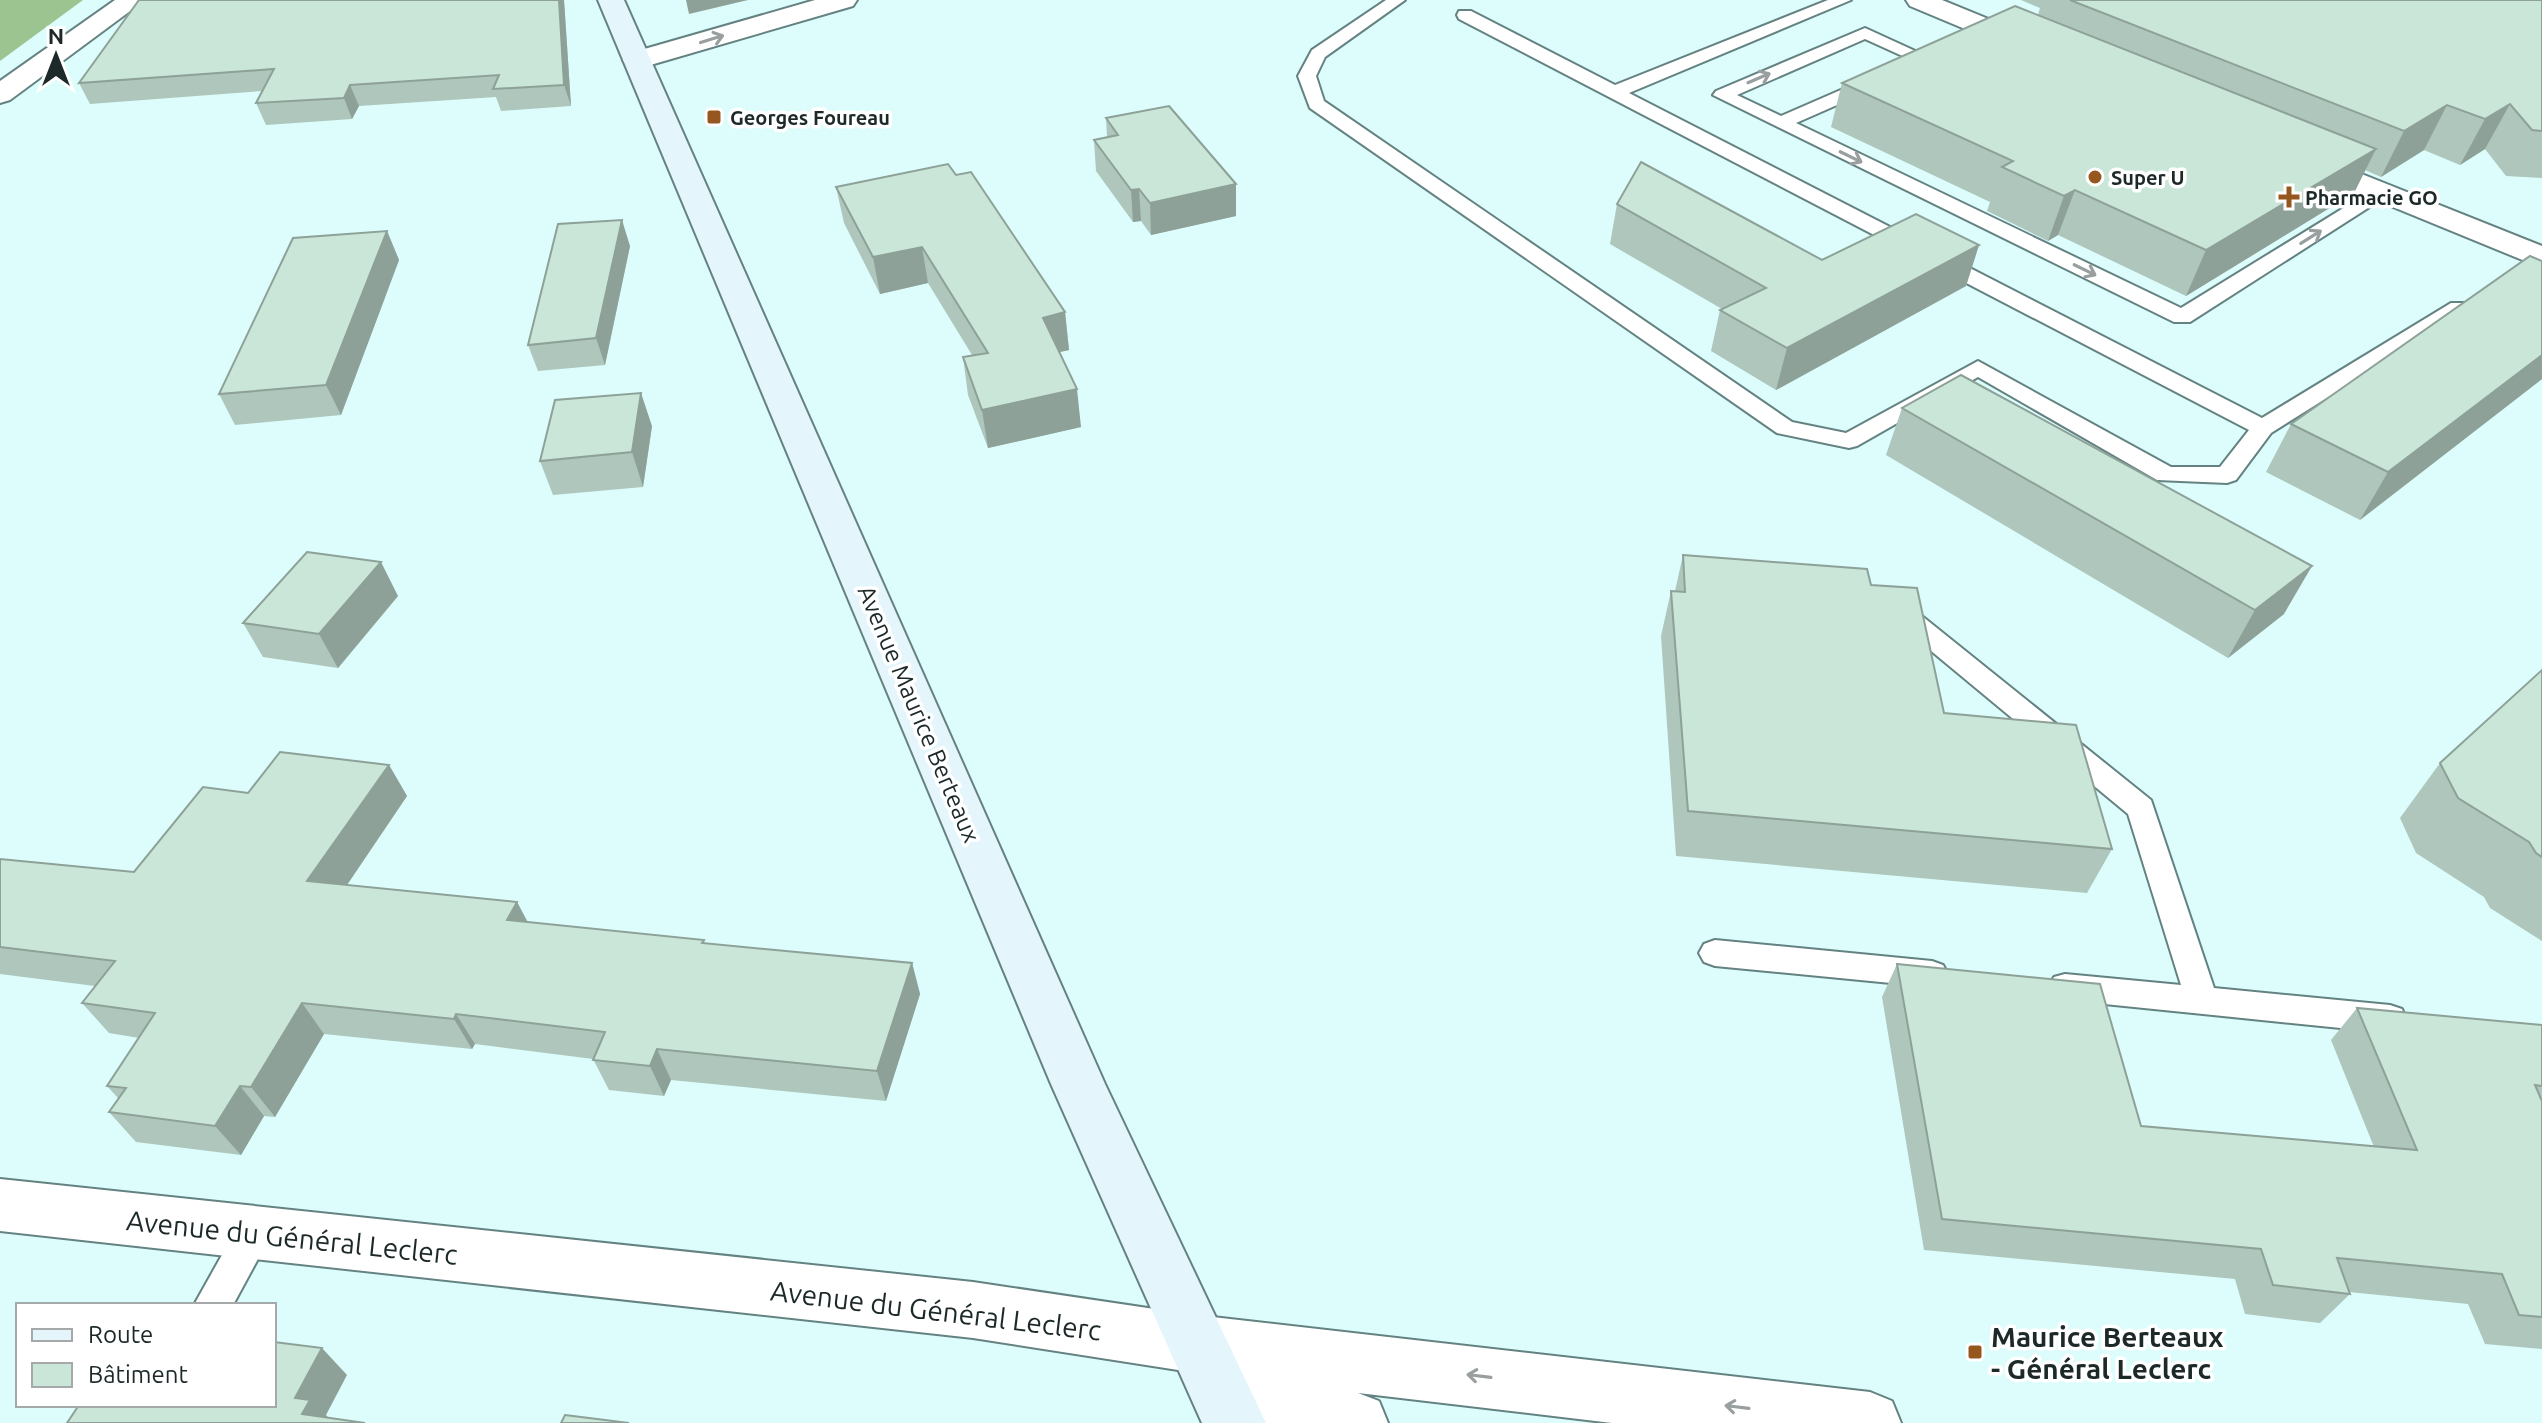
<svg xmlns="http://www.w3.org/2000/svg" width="2542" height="1423" font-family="Ubuntu,sans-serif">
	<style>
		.forest { fill: #9bc491 }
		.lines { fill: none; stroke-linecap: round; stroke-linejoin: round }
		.service-casing { stroke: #648281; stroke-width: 4 }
		.minor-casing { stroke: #648281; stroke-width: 4 }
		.tertiary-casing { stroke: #648281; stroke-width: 4 }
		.secondary-casing { stroke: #648281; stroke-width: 4 }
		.service { fill: #fff; fill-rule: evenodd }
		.minor { fill: #fff; fill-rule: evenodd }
		.tertiary { fill: #fff; fill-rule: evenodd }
		.secondary { fill: #e4f6fc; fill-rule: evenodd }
		.wall { fill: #aec6bb }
		.shaded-wall { fill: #8da198 }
		.building { fill: #cae6d9; stroke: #8da198; stroke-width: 2 }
		.oneway { stroke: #999f9f }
		.poi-dot { fill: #96571e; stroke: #fff; stroke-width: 3 }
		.labels { text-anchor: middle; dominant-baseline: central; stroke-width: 7; stroke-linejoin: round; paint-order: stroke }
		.far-poi-label { font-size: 20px; font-weight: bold; fill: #1d2929; stroke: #fff; text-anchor: start }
		.street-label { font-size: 24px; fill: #1d2929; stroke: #fff }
		.near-street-label { font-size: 28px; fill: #1d2929; stroke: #fff }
		.near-poi-label { font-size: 28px; font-weight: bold; fill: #1d2929; stroke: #fff; text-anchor: start }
	</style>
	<rect width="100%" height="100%" fill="#dcfdfc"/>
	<polygon class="forest" points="0,0 83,0 0,61"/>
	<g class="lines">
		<g class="service-casing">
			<g id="service">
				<polygon points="1386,0 1405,0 1325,57 1316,76 1324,101 1792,422 1846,433 1978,361 2171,467 2220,467 2249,430 1459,19 1457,15 1459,11 1471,11 1615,85 1828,0 1851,0 1629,93 2262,418 2451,303 2467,303 2470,308 2271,433 2236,480 2227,483 2157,480 1978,377 1857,446 1849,448 1777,433 1310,108 1298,76 1312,50"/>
				<polygon points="1865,28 1935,60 1932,64 1920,64 1865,39 1737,95 1781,116 1866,79 1878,79 1881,83 1878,87 1796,123 2181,308 2376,188 2390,188 2393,192 2190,322 2174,322 1713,95 1716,91"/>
				<polygon points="1898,601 1907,604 2151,800 2214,988 2390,1005 2402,1009 2406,1019 2402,1029 2390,1033 2065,1000 2054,997 2049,987 2054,977 2065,974 2181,985 2128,814 1889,616 1885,610 1889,604"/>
				<polygon points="1715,940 1932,961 1943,965 1948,974 1943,983 1932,987 1715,966 1704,962 1699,953 1704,944"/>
				<polygon points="254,1216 267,1221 272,1233 233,1305 194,1305 241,1221"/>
			</g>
		</g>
		<g class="minor-casing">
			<g id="minor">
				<polygon points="115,0 145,0 10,100 0,103 0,81"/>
				<polygon points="815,0 857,0 853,6 647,66 637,68 627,66 623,60 627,54"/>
			</g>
		</g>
		<g class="tertiary-casing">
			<g id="tertiary">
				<polygon points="1906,0 1942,0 2040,40 2044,46 2040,52 2030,54 2020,52 1910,6"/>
				<polygon points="2304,151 2542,246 2542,268 2293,166 2289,160 2293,154"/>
				<polygon points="0,1179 973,1282 1195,1315 1870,1392 1892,1401 1901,1423 1612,1423 1358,1393 1379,1401 1388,1423 1205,1423 1197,1405 1206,1383 1223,1377 973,1338 0,1231"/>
			</g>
		</g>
		<g class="secondary-casing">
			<polygon id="secondary" points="598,0 624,0 1105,1084 1266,1423 1202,1423 1051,1084"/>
		</g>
		<use href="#service" class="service"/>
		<use href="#minor" class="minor"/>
		<use href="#tertiary" class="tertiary"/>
		<use href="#secondary" class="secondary"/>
	</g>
	<g class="wall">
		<polygon points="139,0 564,0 571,106 501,111 496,97 359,106 352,119 266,125 256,103 262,91 90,104 79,83"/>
		<polygon points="2021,0 2542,0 2542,178 2506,176 2485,149 2460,165 2424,150 2381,177 2365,170 2354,193 2186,296 2058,235 2048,241 1987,211 1990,202 1831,127 1842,83 2038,15 2040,8"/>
		<polygon points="1106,118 1236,216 1151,235 1141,221 1133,222 1096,171 1094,140 1107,137"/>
		<polygon points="956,175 1065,312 1069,350 1059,352 1081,427 988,448 968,395 963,357 972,355 928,283 880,294 844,223 836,187"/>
		<polygon points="1617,204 1822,260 1979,245 1966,286 1776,390 1711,351 1720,310 1722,309 1610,244"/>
		<polygon points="387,231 399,260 341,415 235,425 219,394"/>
		<polygon points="630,246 605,365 538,371 528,345"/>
		<polygon points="2542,261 2542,379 2360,520 2266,472 2291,424"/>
		<polygon points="1902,408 2284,614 2228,658 1886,455"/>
		<polygon points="652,426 643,487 553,495 540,461"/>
		<polygon points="1683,555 1944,713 2112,849 2087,893 1676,856 1661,636 1671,591 1675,591"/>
		<polygon points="398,596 338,668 263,657 243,623"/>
		<polygon points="2542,670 2542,941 2490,908 2484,897 2416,853 2400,818 2440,763"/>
		<polygon points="389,765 407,796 347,885 517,902 528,922 704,940 705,944 912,963 920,994 886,1101 671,1080 664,1096 609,1090 593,1059 475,1044 472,1049 324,1034 275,1117 264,1116 241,1155 136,1142 109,1112 118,1098 107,1086 139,1038 109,1033 82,1003 95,986 0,974 0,859 134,872 248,793"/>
		<polygon points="1897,964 2141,1126 2374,1147 2331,1040 2357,1008 2542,1025 2542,1349 2485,1344 2468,1304 2349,1292 2350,1294 2320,1323 2245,1314 2235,1279 1924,1250 1882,997"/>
	</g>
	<g class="shaded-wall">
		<polygon points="559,0 564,0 571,106 564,85"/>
		<polygon points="686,0 748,0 689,14"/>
		<polygon points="350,85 359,106 352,119 344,98"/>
		<polygon points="2510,104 2485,149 2460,165 2485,119"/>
		<polygon points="2447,105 2424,150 2381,177 2404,131"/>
		<polygon points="2376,149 2354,193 2186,296 2206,250"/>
		<polygon points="1236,184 1236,216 1151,235 1150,203"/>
		<polygon points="1139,189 1141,221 1133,222 1131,190"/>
		<polygon points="2075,190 2058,235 2048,241 2064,196"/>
		<polygon points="622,220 630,246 605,365 596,338"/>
		<polygon points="387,231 399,260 341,415 326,385"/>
		<polygon points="1979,245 1966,286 1776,390 1787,348"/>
		<polygon points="922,247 928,283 880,294 873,257"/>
		<polygon points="1065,312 1069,350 1047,355 1043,318"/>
		<polygon points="2542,355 2542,379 2360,520 2388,472"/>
		<polygon points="1077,389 1081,427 988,448 982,410"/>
		<polygon points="641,393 652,426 643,487 632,452"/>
		<polygon points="381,562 398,596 338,668 319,634"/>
		<polygon points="2312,566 2284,614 2228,658 2255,610"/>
		<polygon points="389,765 407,796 328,913 307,881"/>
		<polygon points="517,902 533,933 507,920"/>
		<polygon points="912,963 920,994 886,1101 877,1071"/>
		<polygon points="302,1003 324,1034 275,1117 251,1087"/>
		<polygon points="456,1014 475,1044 472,1049 454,1019"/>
		<polygon points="657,1049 671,1080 664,1096 650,1066"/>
		<polygon points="240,1086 264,1116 241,1155 215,1126"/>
		<polygon points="322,1348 347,1375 326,1415 333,1423 302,1414 295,1398"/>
	</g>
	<g class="building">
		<polygon points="139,0 559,0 564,85 493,89 499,75 350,85 344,98 256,103 274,69 79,83"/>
		<polygon points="2070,0 2542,0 2542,131 2532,130 2510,104 2485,119 2447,105 2404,131"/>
		<polygon points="2015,6 2376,149 2206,250 2075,190 2064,196 2002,167 2013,161 1842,83"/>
		<polygon points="1169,106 1236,184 1150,203 1139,189 1131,190 1094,140 1118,135 1106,118"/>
		<polygon points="1641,162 1822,260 1916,214 1979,245 1787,348 1720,310 1766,288 1617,204"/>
		<polygon points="948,164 956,175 971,172 1065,312 1043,318 1077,389 982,410 963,357 988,353 922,247 873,257 836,187"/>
		<polygon points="622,220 596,338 528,345 558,224"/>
		<polygon points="387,231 326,385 219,394 293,238"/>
		<polygon points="2530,256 2542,261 2542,355 2388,472 2291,424"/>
		<polygon points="1961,375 2312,566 2255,610 1902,408"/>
		<polygon points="641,393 632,452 540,461 555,400"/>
		<polygon points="307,552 381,562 319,634 243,623"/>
		<polygon points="1683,555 1867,569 1871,585 1917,588 1944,713 2076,725 2112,849 1688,811 1671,591 1685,592"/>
		<polygon points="2542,670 2542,857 2536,853 2529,842 2458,798 2440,763"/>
		<polygon points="280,752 389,765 307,881 517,902 507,920 704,940 702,943 912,963 877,1071 657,1049 650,1066 593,1060 605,1032 456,1014 454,1019 302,1003 251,1087 240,1086 215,1126 109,1112 126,1088 107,1086 155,1013 82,1003 115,961 0,947 0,859 134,872 203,787 248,793"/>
		<polygon points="1897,964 2100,984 2141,1126 2417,1150 2357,1008 2542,1025 2542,1086 2535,1085 2542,1101 2542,1317 2519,1315 2502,1274 2337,1258 2350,1294 2273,1285 2261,1249 1942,1219"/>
		<polygon points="274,1342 322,1348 295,1398 310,1400 302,1414 365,1423 67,1423 79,1405 274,1405"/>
		<polygon points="565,1415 629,1423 561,1423"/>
	</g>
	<defs><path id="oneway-shaft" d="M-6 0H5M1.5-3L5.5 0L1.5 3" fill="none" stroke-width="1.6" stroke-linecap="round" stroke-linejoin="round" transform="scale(2)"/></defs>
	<g class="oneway">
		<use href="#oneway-shaft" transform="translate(712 39) rotate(-17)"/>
		<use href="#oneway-shaft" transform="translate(1759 78) rotate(-23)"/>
		<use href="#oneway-shaft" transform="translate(1851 157) rotate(26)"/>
		<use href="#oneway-shaft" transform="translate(2311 237) rotate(-32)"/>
		<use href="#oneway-shaft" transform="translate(2085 270) rotate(26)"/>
		<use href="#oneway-shaft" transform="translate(1479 1376) rotate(-173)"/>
		<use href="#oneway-shaft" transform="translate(1737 1407) rotate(-173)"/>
	</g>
	<g class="poi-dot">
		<rect x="706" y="109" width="16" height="16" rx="4"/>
		<circle cx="2095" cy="177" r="8"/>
		<path d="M2285 185h8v8h8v8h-8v8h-8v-8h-8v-8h8z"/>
		<rect x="1967" y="1344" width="16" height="16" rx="4"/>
	</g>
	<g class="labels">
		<g class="far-poi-label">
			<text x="730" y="117">Georges Foureau</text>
			<text x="2111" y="177">Super U</text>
			<text x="2305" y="197">Pharmacie GO</text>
		</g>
		<g class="street-label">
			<text transform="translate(919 714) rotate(67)">Avenue Maurice Berteaux</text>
		</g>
		<g class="near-street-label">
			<text transform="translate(292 1237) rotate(6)">Avenue du Général Leclerc</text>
			<text transform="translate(936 1310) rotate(7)">Avenue du Général Leclerc</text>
		</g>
		<g class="near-poi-label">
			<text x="1991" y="1336">Maurice Berteaux<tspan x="1991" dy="32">- Général Leclerc</tspan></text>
		</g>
	</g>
	<rect x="16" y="1303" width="260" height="104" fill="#ffffff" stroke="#a5a9a9" stroke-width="2"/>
	<rect x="32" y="1329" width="40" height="12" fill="#e4f6fc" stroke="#a5a9a9" stroke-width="2"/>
	<text x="88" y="1343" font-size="24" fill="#1d2929">Route</text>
	<rect x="32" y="1363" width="40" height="24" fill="#cae6d9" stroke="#a5a9a9" stroke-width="2"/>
	<text x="88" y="1383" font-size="24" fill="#1d2929">Bâtiment</text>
	<g transform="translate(56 56)" stroke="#ffffff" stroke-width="6" paint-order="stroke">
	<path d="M0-6L14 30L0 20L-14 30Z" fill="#1d2929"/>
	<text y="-12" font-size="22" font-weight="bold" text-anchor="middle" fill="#1d2929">N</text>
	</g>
</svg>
